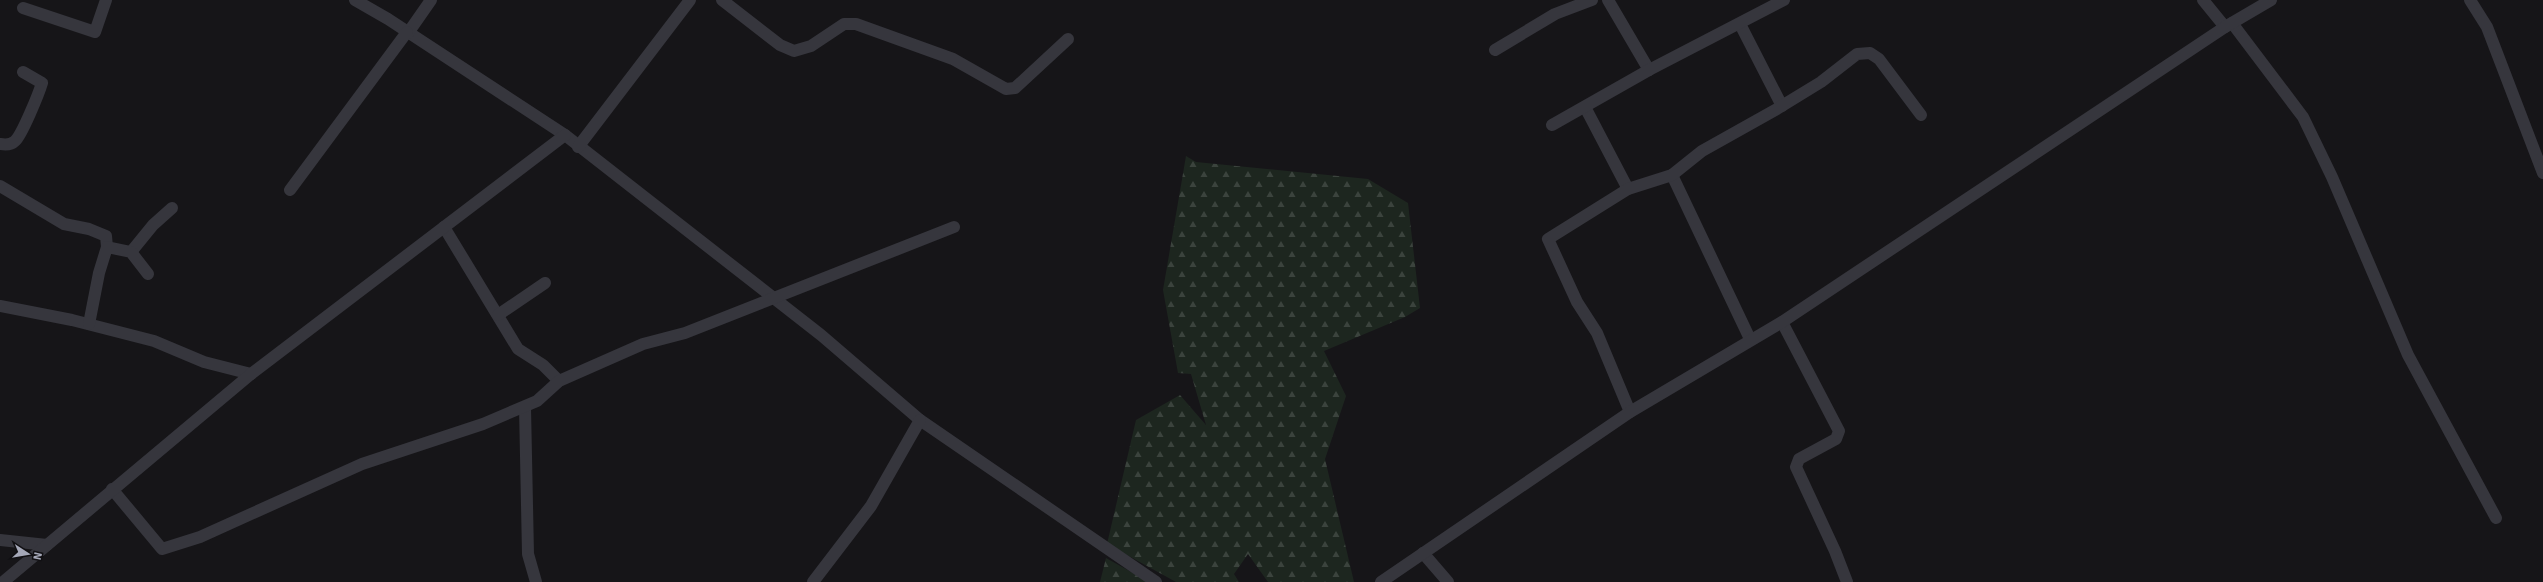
<svg xmlns="http://www.w3.org/2000/svg" width="2543" height="582" font-family="Signika,sans-serif">
	<style>
		.forest { fill: url(#forest-firs) }
		.lines { fill: none; stroke-linecap: round; stroke-linejoin: round }
		.minor { stroke: #36363d; stroke-width: 12 }
	</style>
	<defs>
		<pattern id="forest-firs" width="22" height="20" patternUnits="userSpaceOnUse"><rect width="22" height="20" fill="#1d261f"/><path d="M5 1l3.5 6h-7zM16 11l3.5 6h-7z" fill="#3b433d"/></pattern>
	</defs>
	<rect width="100%" height="100%" fill="#161518"/>
	<g class="forest">
		<polygon points="1186,156 1196,162 1368,179 1408,203 1420,308 1405,317 1324,351 1346,396 1325,459 1354,582 1268,582 1248,554 1234,574 1239,582 1176,582 1107,544 1136,420 1180,395 1206,425 1191,374 1178,373 1163,290"/>
		<polygon points="1106,558 1149,582 1100,582"/>
	</g>
	<g class="lines">
		<g class="minor">
			<polyline points="355,0 388,19 565,135 821,335 920,420 1156,582"/>
			<polyline points="722,0 780,45 794,51 811,46 844,24 856,24 953,59 1006,89 1015,88 1068,39"/>
			<polyline points="1608,0 1649,70"/>
			<polyline points="2203,0 2225,27"/>
			<polyline points="2470,0 2487,27 2543,173"/>
			<polyline points="23,8 95,32 106,0"/>
			<polyline points="2232,23 2303,117 2332,177 2408,355 2496,518"/>
			<polyline points="1740,24 1782,106"/>
			<polyline points="408,33 431,0"/>
			<polyline points="1495,50 1555,14 1592,0"/>
			<polyline points="1585,107 1628,189"/>
			<polyline points="1552,125 1649,70 1784,0"/>
			<path d="M0,144C5,145 11,145 15,141C22,135 39,93 42,83L23,72"/>
			<polyline points="578,147 690,0"/>
			<polyline points="1672,175 1750,339"/>
			<polyline points="0,186 64,224 89,229 106,236 107,247"/>
			<polyline points="290,190 407,32"/>
			<polyline points="444,227 518,349 543,365 559,381"/>
			<polyline points="131,252 153,225 172,208"/>
			<polyline points="0,306 72,320 154,341 204,362 251,374"/>
			<polyline points="498,315 545,283"/>
			<polyline points="1782,322 1839,431 1836,439 1799,459 1796,467 1835,551 1847,582"/>
			<polyline points="89,324 99,273 107,247 131,252 148,274"/>
			<polyline points="525,407 528,554 536,582"/>
			<polyline points="1630,412 1597,333 1577,302 1548,239 1628,189 1672,175 1702,151 1777,109 1821,82 1857,54 1870,53 1879,59 1921,115"/>
			<polyline points="112,489 162,549 200,537 362,464 483,424 537,401 559,381 643,344 685,333 954,227"/>
			<polyline points="0,540 47,545"/>
			<polyline points="1423,553 1448,582"/>
			<polyline points="3,582 251,374 565,135"/>
			<polyline points="813,582 871,506 920,420"/>
			<polyline points="1381,582 1630,412 1782,322 2225,27 2271,0"/>
		</g>
	</g>
	<g transform="translate(28 554) rotate(102)" stroke="#111013" stroke-width="3" paint-order="stroke">
	<path d="M0-3L7 15L0 10L-7 15Z" fill="#a6a9b9"/>
	<text y="-6" font-size="11" font-weight="bold" text-anchor="middle" fill="#a6a9b9">N</text>
	</g>
</svg>
